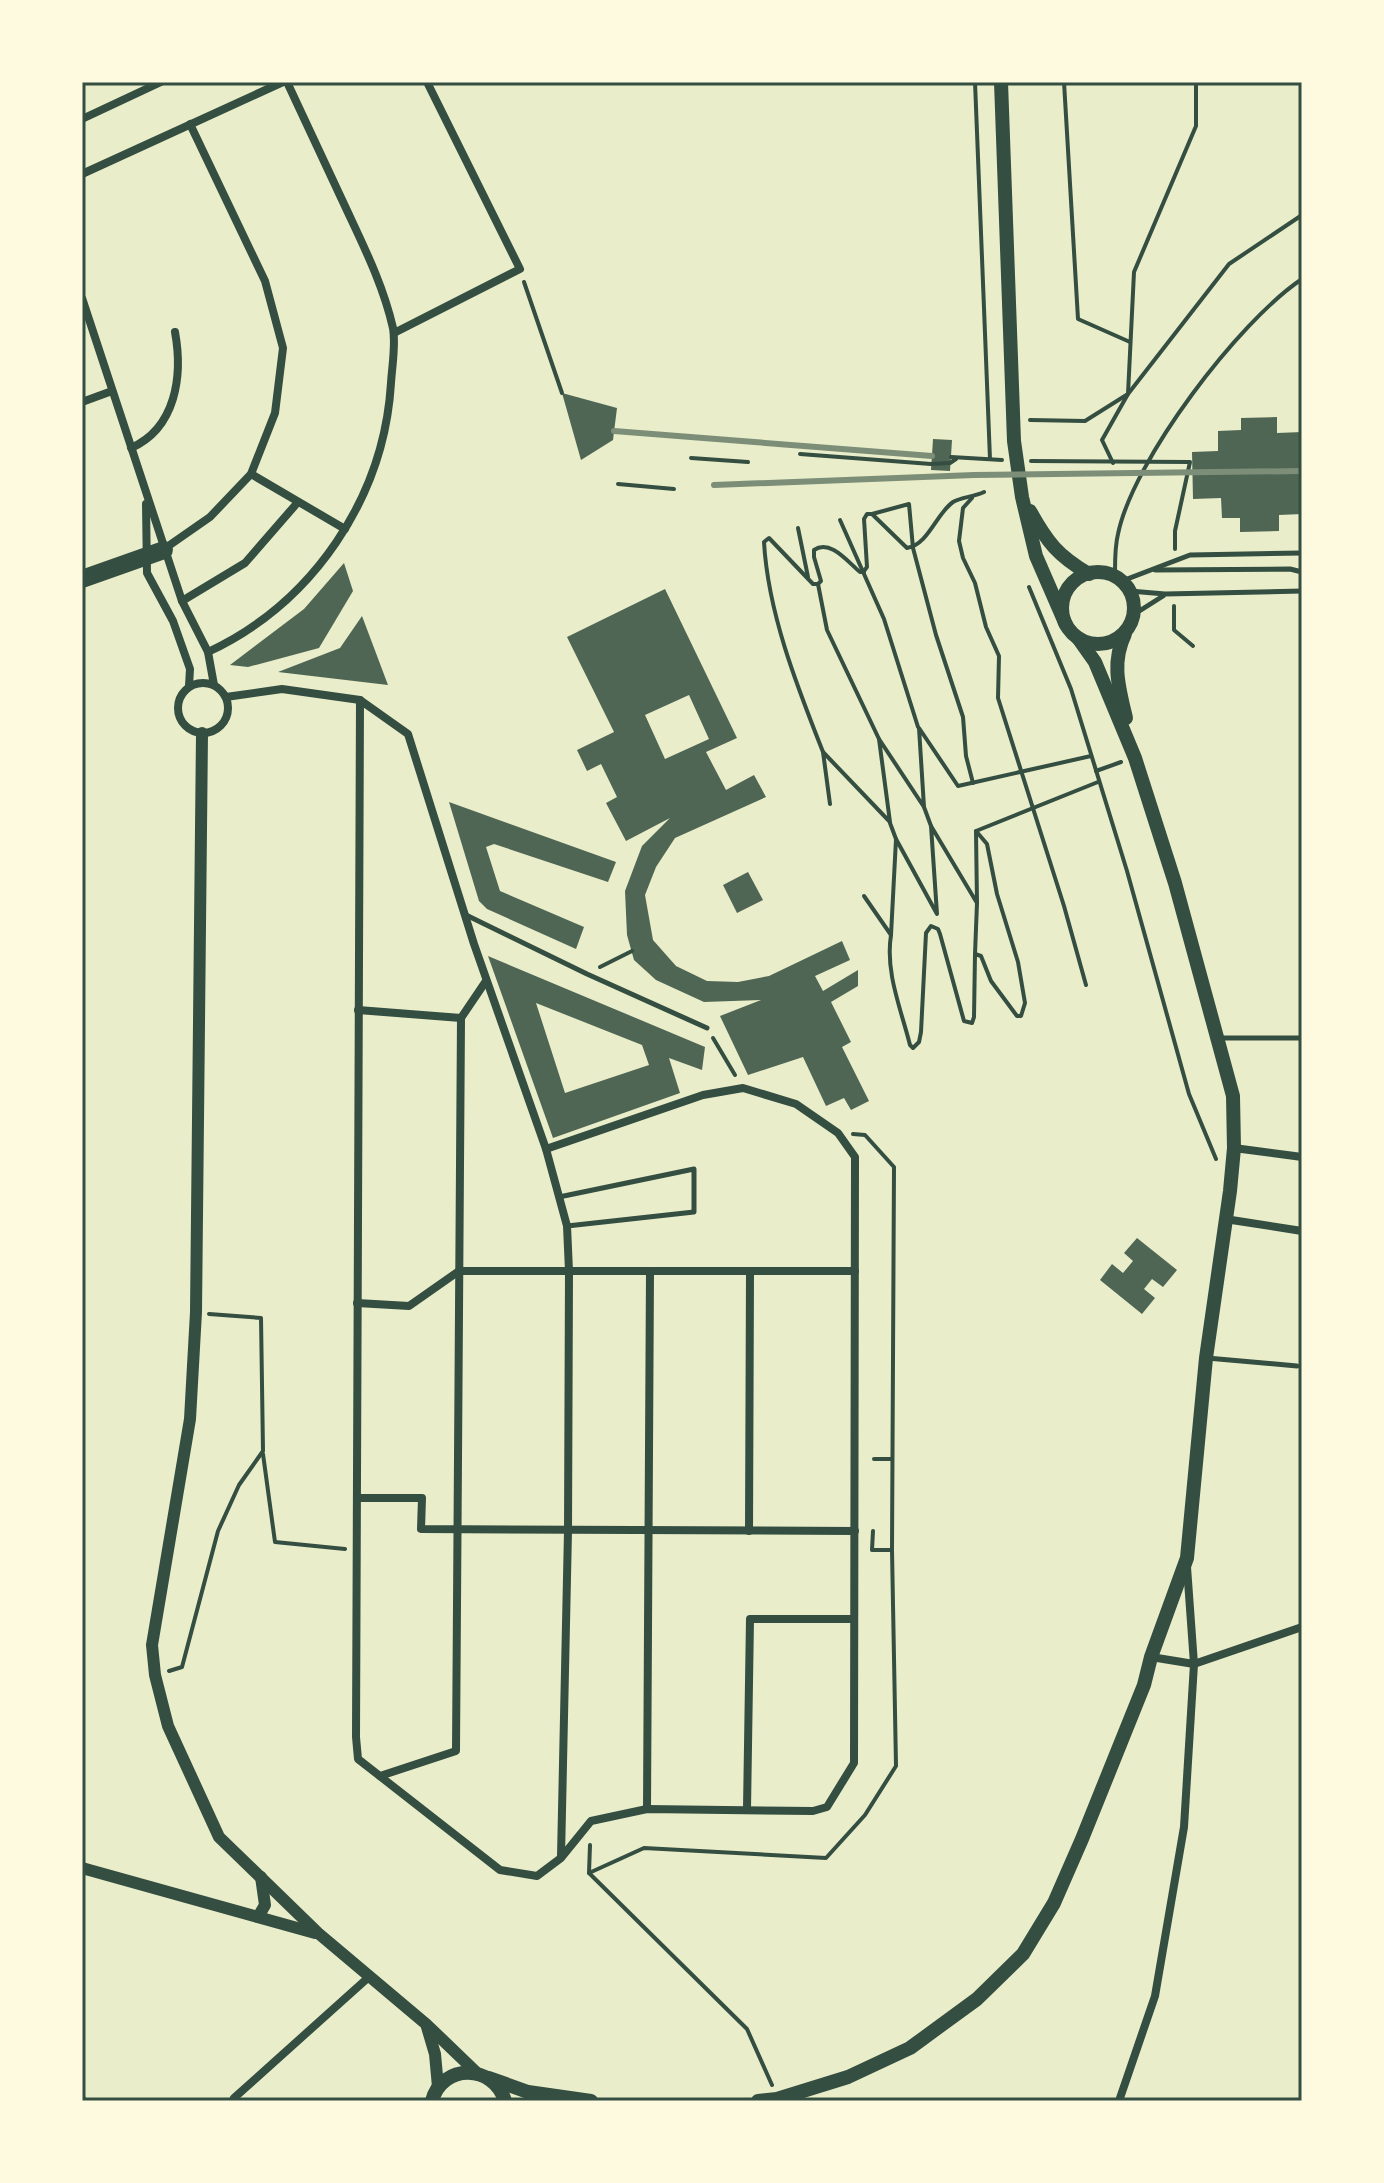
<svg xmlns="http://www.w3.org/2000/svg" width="1384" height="2183" font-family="Arial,sans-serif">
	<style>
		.building { fill: #4f6655; fill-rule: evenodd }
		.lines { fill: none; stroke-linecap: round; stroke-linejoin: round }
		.path { stroke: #344e41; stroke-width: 4 }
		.service { stroke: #344e41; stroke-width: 5 }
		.minor { stroke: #344e41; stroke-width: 8 }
		.tertiary { stroke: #344e41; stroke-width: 12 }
		.secondary { stroke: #344e41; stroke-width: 14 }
		.motorway { stroke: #344e41; stroke-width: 18 }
		.rail { stroke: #7c8e77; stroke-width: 6 }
		.neatline { fill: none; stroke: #344e41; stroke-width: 3 }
	</style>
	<rect width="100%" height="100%" fill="#e9edc9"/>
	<g class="building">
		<polygon points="562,393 617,408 613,440 581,460"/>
		<polygon points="1277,417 1277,433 1302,432 1302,514 1279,515 1279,531 1240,532 1240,518 1222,518 1221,498 1193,499 1192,452 1218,451 1218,431 1241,430 1241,418"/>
		<polygon points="933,439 952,440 950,471 931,470"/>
		<polygon points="344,563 353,591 319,648 248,667 230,665 304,609"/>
		<path d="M665,589L737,738L706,752L726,790L754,775L766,797L675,838L656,867L645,895L653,940L676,966L707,981L738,982L769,976L842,941L850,960L815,976L823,991L858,970V986L831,1002L851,1042L842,1047L869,1101L851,1110L844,1098L826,1106L803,1057L748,1075L720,1016L761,1000L704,1002L656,980L634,960L627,935L625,891L642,846L670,818L626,841L606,803L617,797L601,764L587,771L577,750L614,732L567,637ZM689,695L709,739L665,759L645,715Z"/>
		<polygon points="362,616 388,685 278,672 340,648"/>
		<polygon points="449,802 616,862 608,882 494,844 486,847 500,891 584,927 576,949 487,909 479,901"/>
		<polygon points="748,872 763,900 737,913 723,885"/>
		<path d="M488,956L705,1047L702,1070L669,1058L680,1093L553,1138ZM536,1003L642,1045L649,1065L565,1093Z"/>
		<polygon points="1137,1238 1177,1270 1163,1287 1152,1279 1144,1289 1155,1298 1142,1314 1100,1280 1112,1264 1123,1273 1133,1261 1124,1253"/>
	</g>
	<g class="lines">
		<g class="path">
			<polyline points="975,82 990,459"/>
			<polyline points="1064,82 1078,319 1130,342"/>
			<polyline points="524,282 562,393"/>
			<polyline points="1030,420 1085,421 1128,394 1229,264 1302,215"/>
			<polyline points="800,454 931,464 950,463 956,459"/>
			<polyline points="951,457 1002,460"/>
			<polyline points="691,458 748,462"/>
			<polyline points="1031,461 1190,462 1175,531 1175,549"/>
			<polyline points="1113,463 1102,440 1128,394 1134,272 1196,126 1196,82"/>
			<polyline points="618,484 674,489"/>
			<polyline points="972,498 963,508 959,541 963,558 975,583 986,627 999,656 998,698 1064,906 1086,985"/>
			<polyline points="872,514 909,504 913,548 936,635 963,717 966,756 973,783"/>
			<polyline points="840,520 884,619 918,727"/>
			<polyline points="798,528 808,577"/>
			<path d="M864,571L867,567L864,519L867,514H872L907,548C928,545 936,514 953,502C961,497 974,497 984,492"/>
			<path d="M1115,571C1115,558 1115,546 1118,534C1133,460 1239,321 1302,279"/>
			<polyline points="818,584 827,630 879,739"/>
			<polyline points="1029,587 1071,689 1127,871 1189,1094 1216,1159"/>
			<polyline points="1174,606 1174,630 1193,646"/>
			<path d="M823,752C797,686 768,613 764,542L769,538L813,584H818L821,581L814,557V550C830,539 847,561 860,572H864"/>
			<polyline points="1096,771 1121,762"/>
			<polyline points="830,804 823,752 890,822 879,739 924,807 919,728 958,786 1091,756"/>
			<polyline points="924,807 931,826"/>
			<polyline points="890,823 896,839"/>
			<polyline points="976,831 1098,782"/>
			<polyline points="864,896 891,935 896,839 937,914 931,826 977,903 976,832"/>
			<path d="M891,935C885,972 901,1009 910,1045L913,1048L919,1042L921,1032L926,933L931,926L938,929L940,934L964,1021L972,1023L974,1017L975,954L981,956L991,981L1017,1016H1021L1025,1003L1018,962L997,894L987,844L976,831"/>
			<polyline points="975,954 977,903"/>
			<polyline points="600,967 632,951"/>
			<polyline points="713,1038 735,1075"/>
			<polyline points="263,1454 275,1542 345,1549"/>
			<polyline points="874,1459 892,1459"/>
			<polyline points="873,1531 872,1550 892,1550"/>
			<polyline points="169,1671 182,1667 218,1531 239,1485 263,1451 261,1318 209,1314"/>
			<polyline points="590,1845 589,1873 747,2029 772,2085"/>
			<polyline points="589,1873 644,1848 826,1858 865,1815 896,1766 892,1550 894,1167 865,1135 853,1134"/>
		</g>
		<g class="service">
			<polyline points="1155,570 1290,569 1302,572"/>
			<polyline points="1122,581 1190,555 1302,553"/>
			<polyline points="1130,591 1165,594 1302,591"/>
			<polyline points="1133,615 1163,596"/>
			<polyline points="464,914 587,974 707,1028"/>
			<polyline points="1220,1038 1302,1038"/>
			<polyline points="559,1197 694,1169 694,1212 567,1226"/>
			<polyline points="1207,1358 1297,1366"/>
		</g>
		<g class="minor">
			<polyline points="82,119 161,82"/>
			<polyline points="82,174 283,82"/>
			<polyline points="82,298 182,601 208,652 214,685"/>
			<polyline points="394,333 520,269 427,82"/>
			<polyline points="82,402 112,391"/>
			<path d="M131,448C176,428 183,376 175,332"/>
			<polyline points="251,474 345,529"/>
			<polyline points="146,504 147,573 173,621 190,669 189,686"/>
			<polyline points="164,549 210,517 251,474 275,413 283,348 265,281 190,124"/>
			<polyline points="182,601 245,563 298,502"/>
			<path d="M208,652C313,603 384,498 391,383C392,366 396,345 393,328C383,284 363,245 344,204C325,163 306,123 287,82"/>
			<circle cx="203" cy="708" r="25"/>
			<polyline points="226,697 282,689 360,700 408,734 474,944 546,1149 567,1226 569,1271 568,1531 561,1857"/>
			<polyline points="360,700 356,1737 358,1759 500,1870 537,1876 561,1858 591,1821 647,1809 813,1811 827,1807 854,1763 855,1157 838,1133 796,1104 743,1088 703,1095 546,1149"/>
			<polyline points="358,1010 461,1018"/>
			<polyline points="1234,1148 1302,1157"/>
			<polyline points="1225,1219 1302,1231"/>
			<polyline points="357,1303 409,1306 459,1271 855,1271"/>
			<polyline points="357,1498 422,1498 421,1529 855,1531"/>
			<polyline points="749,1531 750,1271"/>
			<polyline points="1151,1657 1194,1664 1302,1627"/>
			<polyline points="380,1776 456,1751 461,1018 486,981"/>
			<polyline points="647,1809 650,1271"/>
			<polyline points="747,1809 750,1619 854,1619"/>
			<polyline points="234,2098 370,1976"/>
			<polyline points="82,2099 83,2101"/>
			<polyline points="1119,2101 1155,1996 1184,1827 1194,1664 1187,1567"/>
		</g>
		<g class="tertiary">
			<polyline points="202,733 196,1312 190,1419 152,1645 155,1675 168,1726 219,1837 318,1933 426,2024 477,2073"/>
			<polyline points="82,1868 315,1933"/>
			<polyline points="258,1917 265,1905 261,1877"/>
			<polyline points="427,2027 435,2054 438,2087"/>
		</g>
		<g class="secondary">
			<polyline points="1001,82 1014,441 1022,497 1036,556 1066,625"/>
			<path d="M1030,511C1047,542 1058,556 1089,574"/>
			<circle cx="1098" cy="608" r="36"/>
			<path d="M1125,634C1111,663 1119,688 1126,718"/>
			<polyline points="489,2078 528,2092 591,2101"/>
			<path d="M432,2101C442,2063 494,2064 505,2101"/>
			<polyline points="758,2101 777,2099 848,2077 910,2048 977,1999 1023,1954 1054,1903 1082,1839 1144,1685 1151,1657 1187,1558 1206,1358 1230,1191 1234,1148 1233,1096 1175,883 1135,758 1095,662 1078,638"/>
		</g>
		<polyline class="motorway" points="82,579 164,550"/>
		<g class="rail">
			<polyline points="614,431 932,456"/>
			<polyline points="714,485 974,475 1302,471"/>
		</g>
	</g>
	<rect width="1384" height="2183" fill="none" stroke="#fefae0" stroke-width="168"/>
	<rect x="84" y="84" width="1216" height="2015" class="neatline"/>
</svg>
